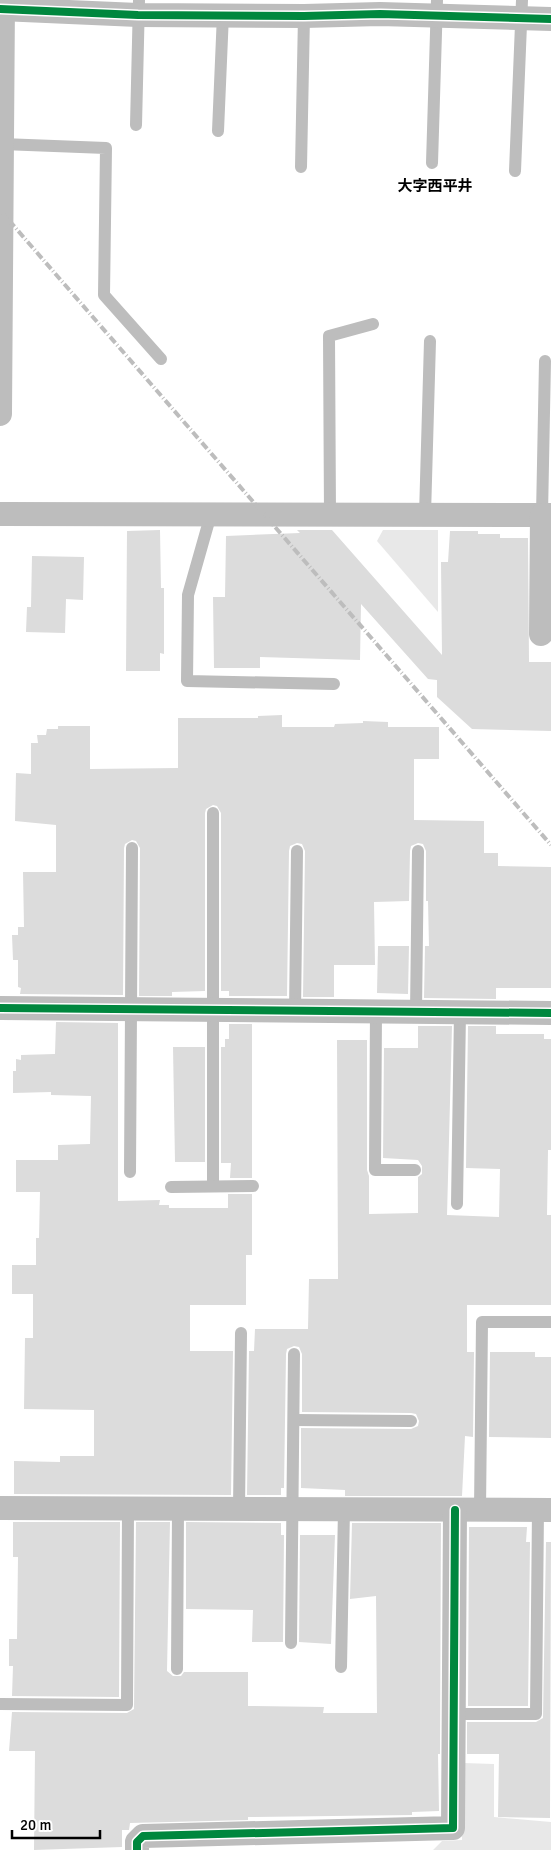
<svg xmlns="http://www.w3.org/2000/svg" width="551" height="1850" font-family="Signika,'Noto Sans JP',sans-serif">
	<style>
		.green { fill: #e8e8e8 }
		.building { fill: #dcdcdc }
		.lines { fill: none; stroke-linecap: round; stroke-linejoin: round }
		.service { stroke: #bdbdbd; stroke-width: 12 }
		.minor { stroke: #bdbdbd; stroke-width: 24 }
		.rail { stroke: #bdbdbd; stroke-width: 4; stroke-dasharray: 8 2.5 1 2.5; stroke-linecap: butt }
		.cycleway-casing { stroke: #fff; stroke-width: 11 }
		.cycleway { stroke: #00873e; stroke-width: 8 }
		.labels { text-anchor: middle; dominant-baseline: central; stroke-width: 4; stroke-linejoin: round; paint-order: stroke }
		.quarter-label { font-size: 15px; font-weight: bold; fill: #000; stroke: #fff }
	</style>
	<rect width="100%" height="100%" fill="#fff"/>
	<g class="green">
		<polygon points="383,530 438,530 438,612 377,541"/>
		<polygon points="463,1763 494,1764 494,1817 551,1822 551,1850 433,1850 442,1841 462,1840"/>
	</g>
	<g class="building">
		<polygon points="160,530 161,588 164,588 164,654 160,653 160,671 126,671 127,531"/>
		<polygon points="297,530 332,530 442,655 441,562 448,562 450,531 478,531 478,534 500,534 500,538 528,538 529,662 551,662 551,731 472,729 437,697 437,680 428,679 361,604 360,660 260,657 260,668 214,668 213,597 225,597 226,536 300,533"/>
		<polygon points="32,556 84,557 83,600 66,599 65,633 26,632 27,607 31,607"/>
		<polygon points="282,715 282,727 334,727 335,724 363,723 363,721 388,722 388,727 439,727 439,759 414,759 414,820 484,821 484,853 498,853 498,866 551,867 551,988 496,988 496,999 424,998 425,946 429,946 428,901 426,901 426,851 423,844 418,843 411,846 410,851 409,901 374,902 375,965 334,965 334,997 303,997 305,851 302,844 297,843 290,846 289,851 287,996 229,996 229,991 221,991 221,813 217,806 213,805 206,809 205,813 205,991 172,992 172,996 139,996 140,848 136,841 132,840 125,844 124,848 123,995 20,994 21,988 18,987 18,960 13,960 12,935 18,935 18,927 24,927 23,872 56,872 56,825 15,821 16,773 31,774 31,743 38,743 37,735 46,735 47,729 58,729 58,726 90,726 90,769 178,768 178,718 258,718 258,716"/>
		<polygon points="378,946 409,946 408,994 377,993"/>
		<polygon points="56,1022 118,1023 118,1201 160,1200 159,1205 169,1205 169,1208 228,1208 228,1194 252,1194 252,1255 246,1255 246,1305 190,1305 190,1351 233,1351 231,1495 14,1494 14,1461 60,1462 60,1456 94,1456 94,1410 24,1409 25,1338 33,1338 33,1294 12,1294 12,1265 36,1265 36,1238 39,1238 40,1192 16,1192 16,1160 58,1160 58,1145 90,1144 91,1096 51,1095 51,1092 13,1093 13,1071 16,1071 16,1059 21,1060 21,1055 55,1054"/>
		<polygon points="229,1024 252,1024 252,1178 230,1178 231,1163 221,1163 221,1047 225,1047 225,1039 229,1039"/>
		<polygon points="418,1026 452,1026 447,1215 499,1217 500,1169 466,1168 468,1026 496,1026 496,1034 544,1034 544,1039 551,1039 551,1150 548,1150 547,1215 551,1215 551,1305 467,1305 467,1352 474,1352 473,1437 465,1436 462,1496 345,1496 345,1490 301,1488 301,1428 411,1429 418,1426 419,1421 416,1414 411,1413 302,1412 302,1354 299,1347 294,1346 287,1349 286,1354 284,1488 281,1488 281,1495 247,1495 249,1351 254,1351 255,1329 308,1329 309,1279 338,1279 337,1040 367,1040 367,1170 369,1176 369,1214 418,1213 418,1177 422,1174 422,1166 418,1160 383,1158 384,1048 418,1048"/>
		<polygon points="173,1047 205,1047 205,1162 175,1162"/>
		<polygon points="490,1352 535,1352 535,1357 551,1357 551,1438 489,1437"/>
		<polygon points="13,1522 120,1522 119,1697 12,1696 13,1666 9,1666 9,1639 17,1639 18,1557 13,1557"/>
		<polygon points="136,1522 170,1522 167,1671 173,1676 181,1676 184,1672 248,1672 248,1706 324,1707 323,1713 377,1713 376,1596 350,1599 352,1523 441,1523 440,1754 438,1754 439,1811 412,1812 412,1815 248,1817 248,1820 130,1823 129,1830 122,1830 122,1847 34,1850 35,1751 9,1751 12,1712 127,1713 134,1709"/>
		<polygon points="186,1522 281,1523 281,1535 284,1535 283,1642 252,1642 253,1610 186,1609"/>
		<polygon points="469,1527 527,1527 526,1542 530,1542 528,1706 468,1706"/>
		<polygon points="300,1535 335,1535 331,1644 299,1642"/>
		<polygon points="546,1542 551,1542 550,1818 498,1817 499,1754 467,1754 467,1722 536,1722 543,1718"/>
	</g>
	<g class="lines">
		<g class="service">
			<polyline points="136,125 139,0"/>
			<polyline points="218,131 223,14"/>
			<polyline points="2,144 106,148 104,295 161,359"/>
			<polyline points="432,163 437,0"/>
			<polyline points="301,167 304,16"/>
			<polyline points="515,171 522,0"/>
			<polyline points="211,514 188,595 187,681 334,684"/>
			<polyline points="330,514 329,336 373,324"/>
			<polyline points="425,515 430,341"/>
			<polyline points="542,515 545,361"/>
			<polyline points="376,1011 375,1170 415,1170"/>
			<polyline points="416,1012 418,851"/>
			<polyline points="295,1013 297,851"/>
			<polyline points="130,1172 132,848"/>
			<polyline points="213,1186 213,813"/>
			<polyline points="171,1187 253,1186"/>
			<polyline points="457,1204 460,1012"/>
			<polyline points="294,1420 411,1421"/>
			<polyline points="239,1509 241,1333"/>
			<polyline points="480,1510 482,1322 551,1322"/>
			<polyline points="291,1643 294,1354"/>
			<polyline points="341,1667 344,1509"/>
			<polyline points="177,1669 178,1509"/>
			<polyline points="0,1704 127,1705 128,1509"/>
			<polyline points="454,1714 536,1714 538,1509"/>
		</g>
		<g class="minor">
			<polyline points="0,9 138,15 304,16 380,14 551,19"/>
			<polyline points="0,414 3,0"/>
			<polyline points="0,514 551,515"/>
			<polyline points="541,634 542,515"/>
			<polyline points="0,1008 551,1013"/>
			<polyline points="0,1508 551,1510"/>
			<polyline points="137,1850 137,1842 143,1836 453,1828 455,1510"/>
		</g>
		<polyline class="rail" points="0,210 551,845"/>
		<g class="cycleway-casing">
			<g id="cycleway">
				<polyline points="0,9 138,15 304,16 380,14 551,19"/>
				<polyline points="0,1008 551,1013"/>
				<polyline points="137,1850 137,1842 143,1836 453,1828 455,1510"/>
			</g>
		</g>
		<use href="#cycleway" class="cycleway"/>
	</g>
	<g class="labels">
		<g class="quarter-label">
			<text x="435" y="186">大字西平井</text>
		</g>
	</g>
	<path d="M12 1830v8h88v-8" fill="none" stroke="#000000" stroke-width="2.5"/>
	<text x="20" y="1830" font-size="15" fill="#000000" stroke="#ffffff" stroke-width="4" paint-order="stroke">20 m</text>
</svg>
